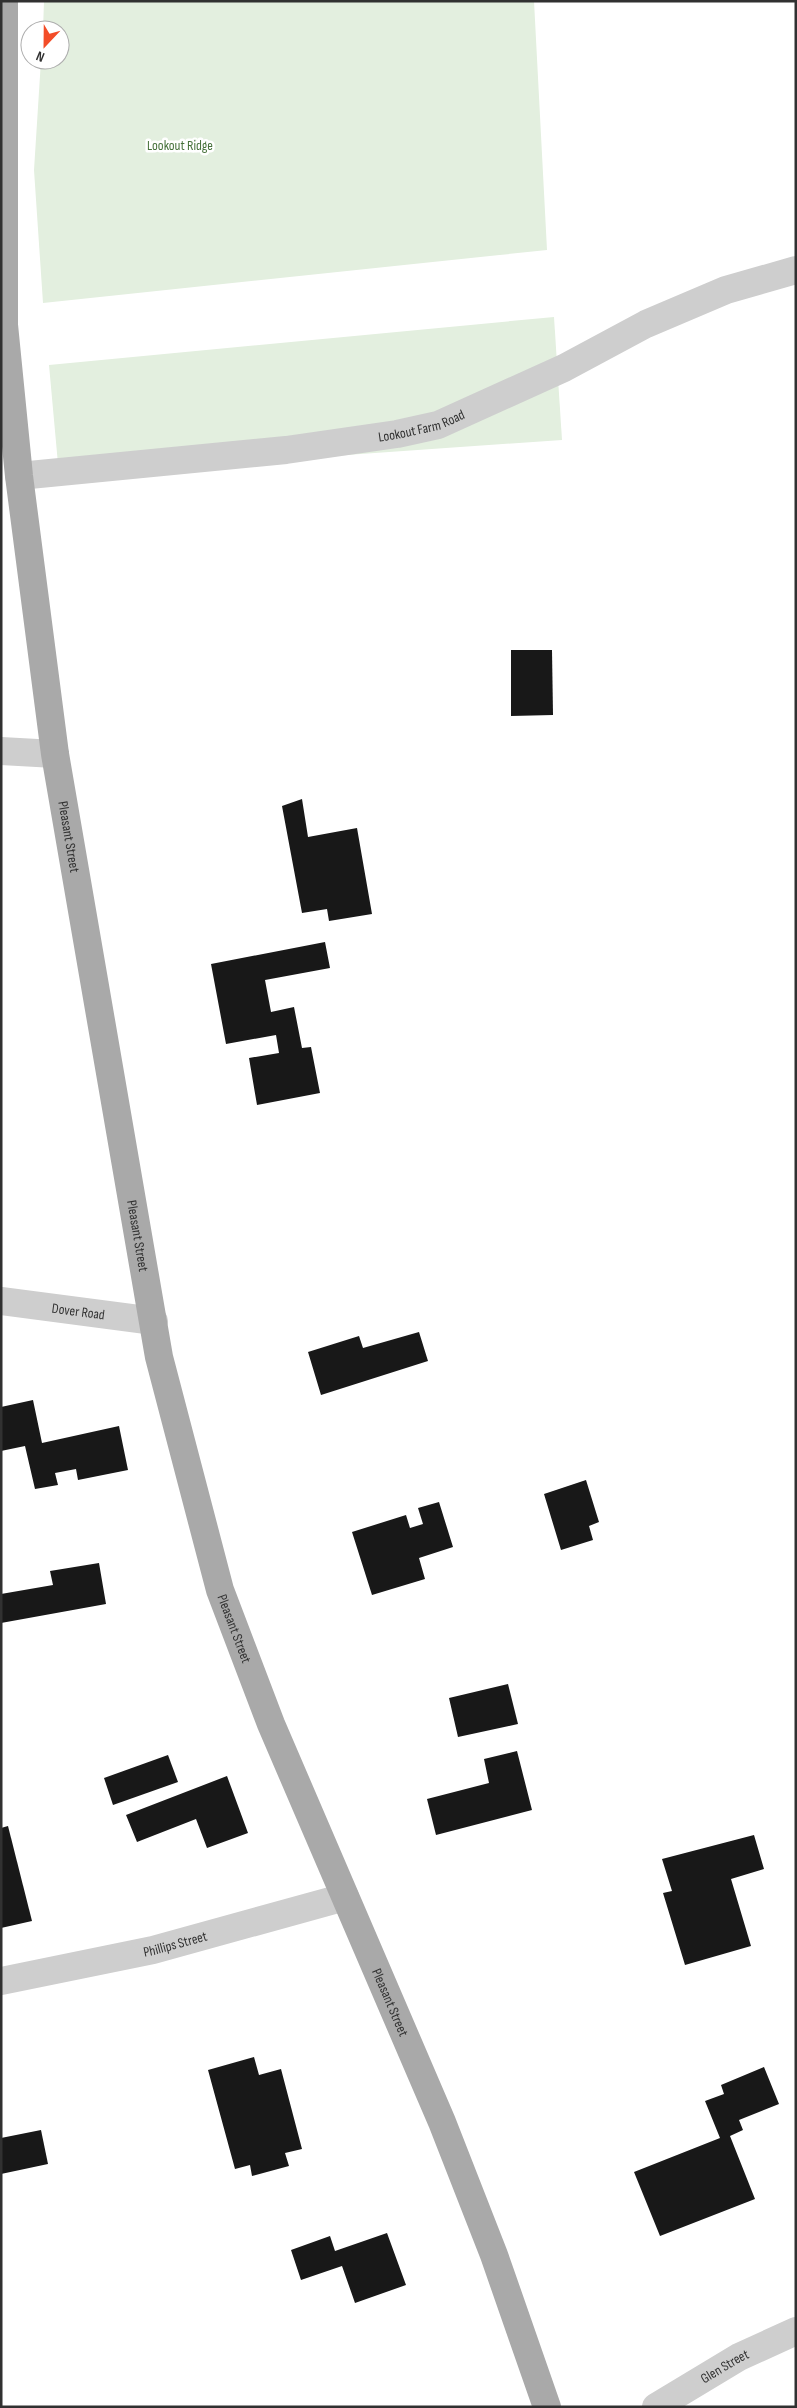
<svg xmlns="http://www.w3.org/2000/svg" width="797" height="2408" font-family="'Sofia Sans Condensed',sans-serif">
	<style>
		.green { fill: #e3efdf }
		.building { fill: #181818 }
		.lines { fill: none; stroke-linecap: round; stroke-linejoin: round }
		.minor { stroke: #cecece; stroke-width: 28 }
		.major { stroke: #a9a9a9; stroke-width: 28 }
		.labels { text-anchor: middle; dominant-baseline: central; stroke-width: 5; stroke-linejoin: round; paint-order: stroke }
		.park-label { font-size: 14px; fill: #46713a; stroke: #fff }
		.street-label { font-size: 14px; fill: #313131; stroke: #fff }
	</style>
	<rect width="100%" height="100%" fill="#fff"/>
	<g class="green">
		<polygon points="44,1 534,1 547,250 43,303 34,170 41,60 60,60 60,30 43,30"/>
		<polygon points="554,317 562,440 59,475 49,365"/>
	</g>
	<g class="building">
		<polygon points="511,650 552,650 553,715 511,716"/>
		<polygon points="302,799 308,837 357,828 372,914 329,921 327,909 302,913 282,806"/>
		<polygon points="325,942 330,968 265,980 271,1012 294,1007 302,1048 311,1047 320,1093 257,1105 249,1058 279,1053 276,1035 226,1044 211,964"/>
		<polygon points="419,1332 428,1361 321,1395 308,1352 359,1336 363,1348"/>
		<polygon points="33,1400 42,1443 119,1426 128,1470 78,1480 76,1469 55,1473 58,1485 35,1489 25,1446 1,1451 1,1407"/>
		<polygon points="586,1480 599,1522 589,1526 593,1540 561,1550 544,1494"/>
		<polygon points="439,1502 453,1547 419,1558 425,1579 372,1595 352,1532 406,1515 410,1528 423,1524 418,1508"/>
		<polygon points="99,1563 106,1604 1,1623 1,1594 53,1585 50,1571"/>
		<polygon points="508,1684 518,1724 458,1737 449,1698"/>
		<polygon points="517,1751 532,1810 436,1835 427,1799 489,1783 484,1759"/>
		<polygon points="168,1755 178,1782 113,1805 104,1778"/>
		<polygon points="227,1776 248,1833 207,1848 196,1819 137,1842 126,1815"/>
		<polygon points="8,1826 32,1921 1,1928 1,1828"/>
		<polygon points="754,1835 764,1869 731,1879 751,1946 685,1965 663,1893 672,1891 662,1859"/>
		<polygon points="254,2057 259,2075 281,2069 302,2149 285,2153 289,2166 252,2176 250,2165 235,2169 208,2070"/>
		<polygon points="764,2067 779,2104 739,2120 743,2130 730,2136 755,2199 660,2236 634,2172 720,2138 705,2101 724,2094 721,2085"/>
		<polygon points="41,2130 48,2164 1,2174 1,2138"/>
		<polygon points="387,2233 406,2285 355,2303 342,2266 301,2280 291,2250 330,2236 335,2251"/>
	</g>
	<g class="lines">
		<g class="minor">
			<path id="s1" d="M19,476L286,450L397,434L438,425L564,368L646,324L726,290L796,270"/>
			<polyline points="1,751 55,754"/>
			<path id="s2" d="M1,1301L154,1321"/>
			<path id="s3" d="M1,1981L153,1950L345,1897"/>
			<path id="s4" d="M656,2407L739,2357L796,2331"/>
		</g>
		<path class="major" id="s5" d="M4,1V325L19,476L55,754L159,1357L220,1590L271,1724L442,2122L494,2255L547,2407"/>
	</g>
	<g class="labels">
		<g class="park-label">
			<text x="180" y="145">Lookout Ridge</text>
		</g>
		<g class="street-label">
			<text stroke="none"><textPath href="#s1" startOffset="406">Lookout Farm Road</textPath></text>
			<text stroke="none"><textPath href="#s5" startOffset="840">Pleasant Street</textPath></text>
			<text stroke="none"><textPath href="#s5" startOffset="1245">Pleasant Street</textPath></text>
			<text stroke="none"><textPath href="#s2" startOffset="78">Dover Road</textPath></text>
			<text stroke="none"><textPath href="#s5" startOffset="1650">Pleasant Street</textPath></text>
			<text stroke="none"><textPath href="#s3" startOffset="178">Phillips Street</textPath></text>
			<text stroke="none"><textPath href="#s5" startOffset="2055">Pleasant Street</textPath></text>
			<text stroke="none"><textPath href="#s4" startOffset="80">Glen Street</textPath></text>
		</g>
	</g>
	<rect width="797" height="2408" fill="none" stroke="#313131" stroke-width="5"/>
	<g transform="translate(45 45) rotate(202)"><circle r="24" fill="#ffffff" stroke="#adadad"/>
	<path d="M0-4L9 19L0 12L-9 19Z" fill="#f34d28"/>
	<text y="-8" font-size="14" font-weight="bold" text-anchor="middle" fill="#313131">N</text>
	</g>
</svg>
